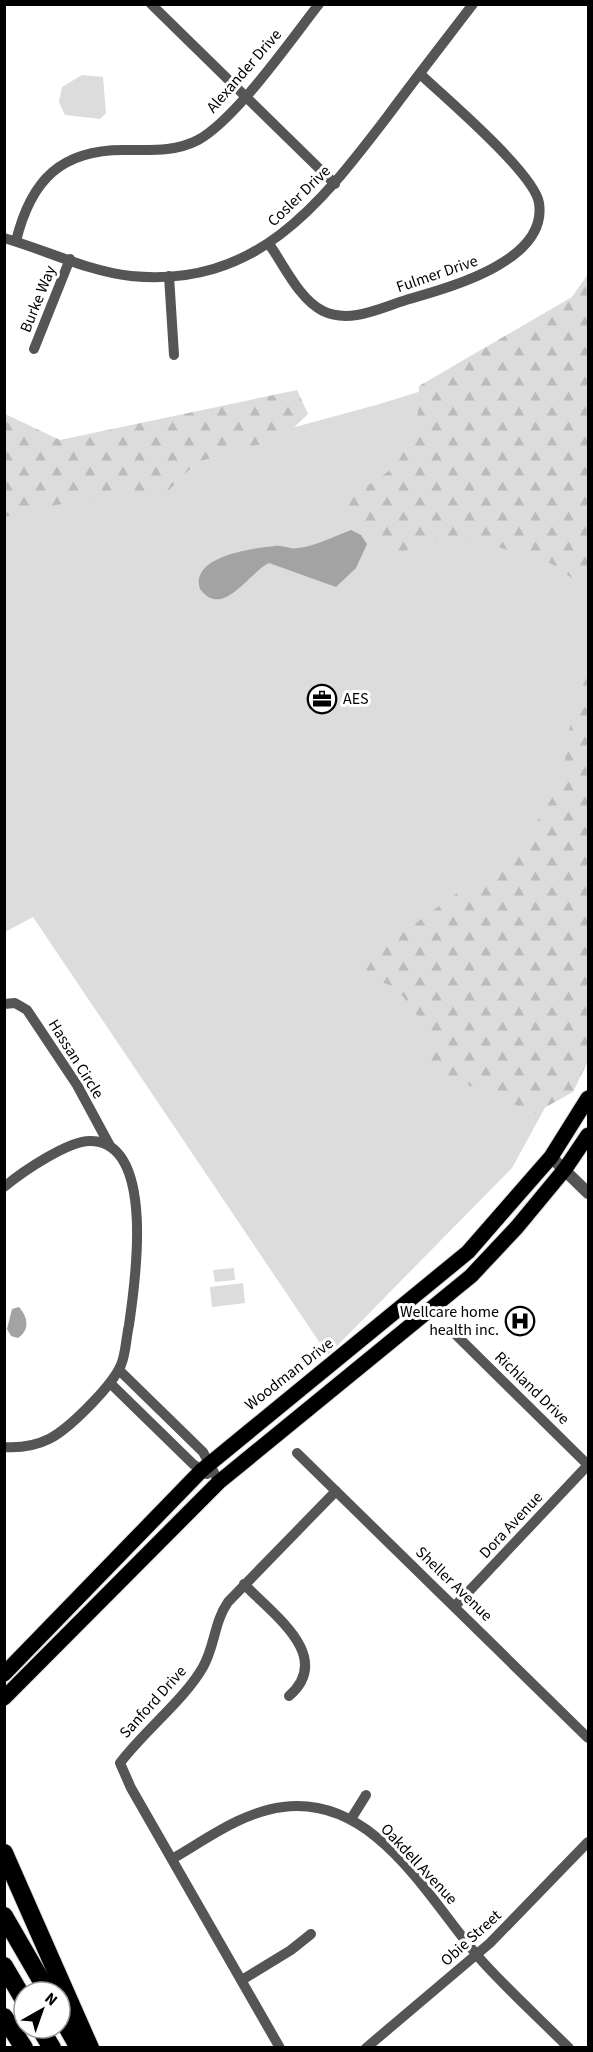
<svg xmlns="http://www.w3.org/2000/svg" width="593" height="2052" font-family="'Source Sans 3',sans-serif">
	<style>
		.green { fill: #dcdcdc }
		.forest { fill: url(#forest-firs) }
		.water { fill: #a3a3a3 }
		.lines { fill: none; stroke-linecap: round; stroke-linejoin: round }
		.primary-casing { stroke: #dbdbdb; stroke-width: 17 }
		.motorway-casing { stroke: #dbdbdb; stroke-width: 20 }
		.minor { stroke: #555; stroke-width: 10 }
		.tertiary { stroke: #555; stroke-width: 12 }
		.primary { stroke: #000; stroke-width: 15 }
		.motorway { stroke: #000; stroke-width: 18 }
		.labels { text-anchor: middle; dominant-baseline: central; stroke-width: 6; stroke-linejoin: round; paint-order: stroke }
		.street-label { font-size: 16px; fill: #000; stroke: #fff }
		.poi-label { font-size: 16px; fill: #000; stroke: #fff; text-anchor: start }
	</style>
	<defs>
		<pattern id="forest-firs" width="22" height="20" patternUnits="userSpaceOnUse" patternTransform="scale(1.5)"><rect width="22" height="20" fill="#dcdcdc"/><path d="M5 1l3.5 6h-7zM16 11l3.5 6h-7z" fill="#bbb"/></pattern>
	</defs>
	<rect width="100%" height="100%" fill="#fff"/>
	<g class="green">
		<polygon points="82,75 103,77 106,113 100,119 65,115 59,102 62,87"/>
		<polygon points="588,340 588,1029 512,1168 328,1355 33,917 5,932 5,474 120,475 376,405"/>
		<polygon points="234,1268 235,1280 215,1282 213,1270"/>
		<polygon points="243,1283 245,1303 212,1307 210,1287"/>
	</g>
	<g class="forest">
		<polygon points="588,274 588,589 550,563 488,544 443,541 384,556 344,501 395,467 417,429 419,386 572,297"/>
		<polygon points="297,390 308,414 283,438 197,462 165,494 113,492 5,517 5,414 60,440"/>
		<polygon points="588,675 588,1061 573,1092 535,1113 430,1069 428,1030 396,987 363,976 376,952 479,877 527,837 563,781 568,734 579,693"/>
	</g>
	<g class="water">
		<path d="M351,530L361,535L367,544L356,568L336,587L269,563C249,572 223,620 200,589C189,556 254,548 275,546C283,545 291,550 298,548C316,546 335,536 351,530Z"/>
		<path d="M19,1307C28,1317 30,1330 18,1338L11,1336L7,1329L12,1309Z"/>
	</g>
	<g class="lines">
		<g class="primary-casing">
			<g id="primary">
				<polyline points="4,1674 202,1470 468,1252 551,1157 588,1098"/>
				<polyline points="4,1698 219,1482 471,1276 517,1227 565,1169 588,1135"/>
			</g>
		</g>
		<g class="motorway-casing">
			<g id="motorway">
				<polyline points="4,1853 90,2048"/>
				<polyline points="4,1916 48,1992"/>
				<polyline points="4,1966 24,2000"/>
				<polyline points="60,2014 75,2041"/>
				<polyline points="4,2017 24,2048"/>
				<polyline points="40,2028 52,2048"/>
			</g>
		</g>
		<g class="minor">
			<polyline points="151,4 335,184"/>
			<path d="M4,238C46,250 87,271 131,276C256,288 319,206 387,117C415,79 444,42 473,4"/>
			<path d="M16,241C31,180 61,149 126,150C151,150 175,152 198,140C236,119 290,41 319,4"/>
			<path d="M269,244C284,265 299,299 323,311C350,324 380,308 406,300C447,288 548,262 539,203C535,174 445,97 420,74"/>
			<polyline points="169,276 174,355"/>
			<polyline points="34,349 70,259"/>
			<polyline points="4,1004 15,1003 27,1010 77,1085 110,1146"/>
			<path d="M4,1187C22,1172 70,1139 92,1141C156,1144 135,1284 129,1325C126,1338 126,1353 121,1365C112,1386 69,1429 49,1439C35,1446 20,1448 4,1447"/>
			<polyline points="454,1333 588,1465"/>
			<polyline points="119,1370 203,1452 219,1482"/>
			<polyline points="111,1384 193,1464 207,1474"/>
			<polyline points="297,1453 588,1738"/>
			<path d="M244,1584C271,1613 335,1656 289,1696"/>
			<polyline points="455,1606 588,1465"/>
			<polyline points="351,1819 366,1795"/>
			<path d="M172,1859C207,1839 242,1812 283,1807C377,1795 429,1901 482,1961C509,1991 540,2019 569,2048"/>
			<polyline points="242,1980 291,1950 311,1934"/>
			<path d="M280,2048L131,1788L120,1763C144,1731 185,1699 203,1667C215,1646 214,1622 228,1602L336,1491"/>
			<polyline points="366,2048 490,1943 588,1842"/>
		</g>
		<polyline class="tertiary" points="551,1157 588,1193"/>
		<use href="#primary" class="primary"/>
		<use href="#motorway" class="motorway"/>
	</g>
	<defs>
		<g id="office-ring" transform="scale(1.5)"><circle r="9.5" fill="#fff" stroke="#000" stroke-width="1.5"/><path d="M-6-3h4V-5.5h4V-3h4V5H-6ZM-1-4.5V-3h2v-1.5ZM-6 0V1H6V0Z" fill="#000"/></g>
		<g id="hospital-ring" transform="scale(1.5)"><circle r="9.5" fill="#fff" stroke="#000" stroke-width="1.5"/><path d="M-5-5h3v3.5h4V-5h3V5h-3V1.5h-4V5h-3Z" fill="#000"/></g>
	</defs>
	<g fill-rule="evenodd">
		<use href="#office-ring" x="322" y="699"/>
		<use href="#hospital-ring" x="520" y="1321"/>
	</g>
	<g class="labels">
		<g class="street-label">
			<text transform="translate(244 71) rotate(-49)">Alexander Drive</text>
			<text transform="translate(299 196) rotate(-44)">Cosler Drive</text>
			<text transform="translate(437 274) rotate(-19)">Fulmer Drive</text>
			<text transform="translate(38 299) rotate(-68)">Burke Way</text>
			<text transform="translate(76 1059) rotate(58)">Hassan Circle</text>
			<text transform="translate(289 1374) rotate(-38)">Woodman Drive</text>
			<text transform="translate(532 1388) rotate(44)">Richland Drive</text>
			<text transform="translate(511 1525) rotate(-47)">Dora Avenue</text>
			<text transform="translate(454 1584) rotate(44)">Sheller Avenue</text>
			<text transform="translate(153 1702) rotate(-48)">Sanford Drive</text>
			<text transform="translate(419 1864) rotate(47)">Oakdell Avenue</text>
			<text transform="translate(471 1938) rotate(-42)">Obie Street</text>
		</g>
		<g class="poi-label">
			<text x="343" y="699">AES</text>
			<text x="499" y="1312" text-anchor="end">Wellcare home<tspan x="499" dy="18">health inc.</tspan></text>
		</g>
	</g>
	<rect width="593" height="2052" fill="none" stroke="#000000" stroke-width="12"/>
	<g transform="translate(42 2010) rotate(40)"><circle r="28" fill="#ffffff" stroke="#999999" stroke-width="1.5"/>
	<path d="M0-4.5L10 22L0 15L-10 22Z" fill="#000000"/>
	<text y="-9" font-size="16" font-weight="bold" text-anchor="middle" fill="#000000">N</text>
	</g>
</svg>
